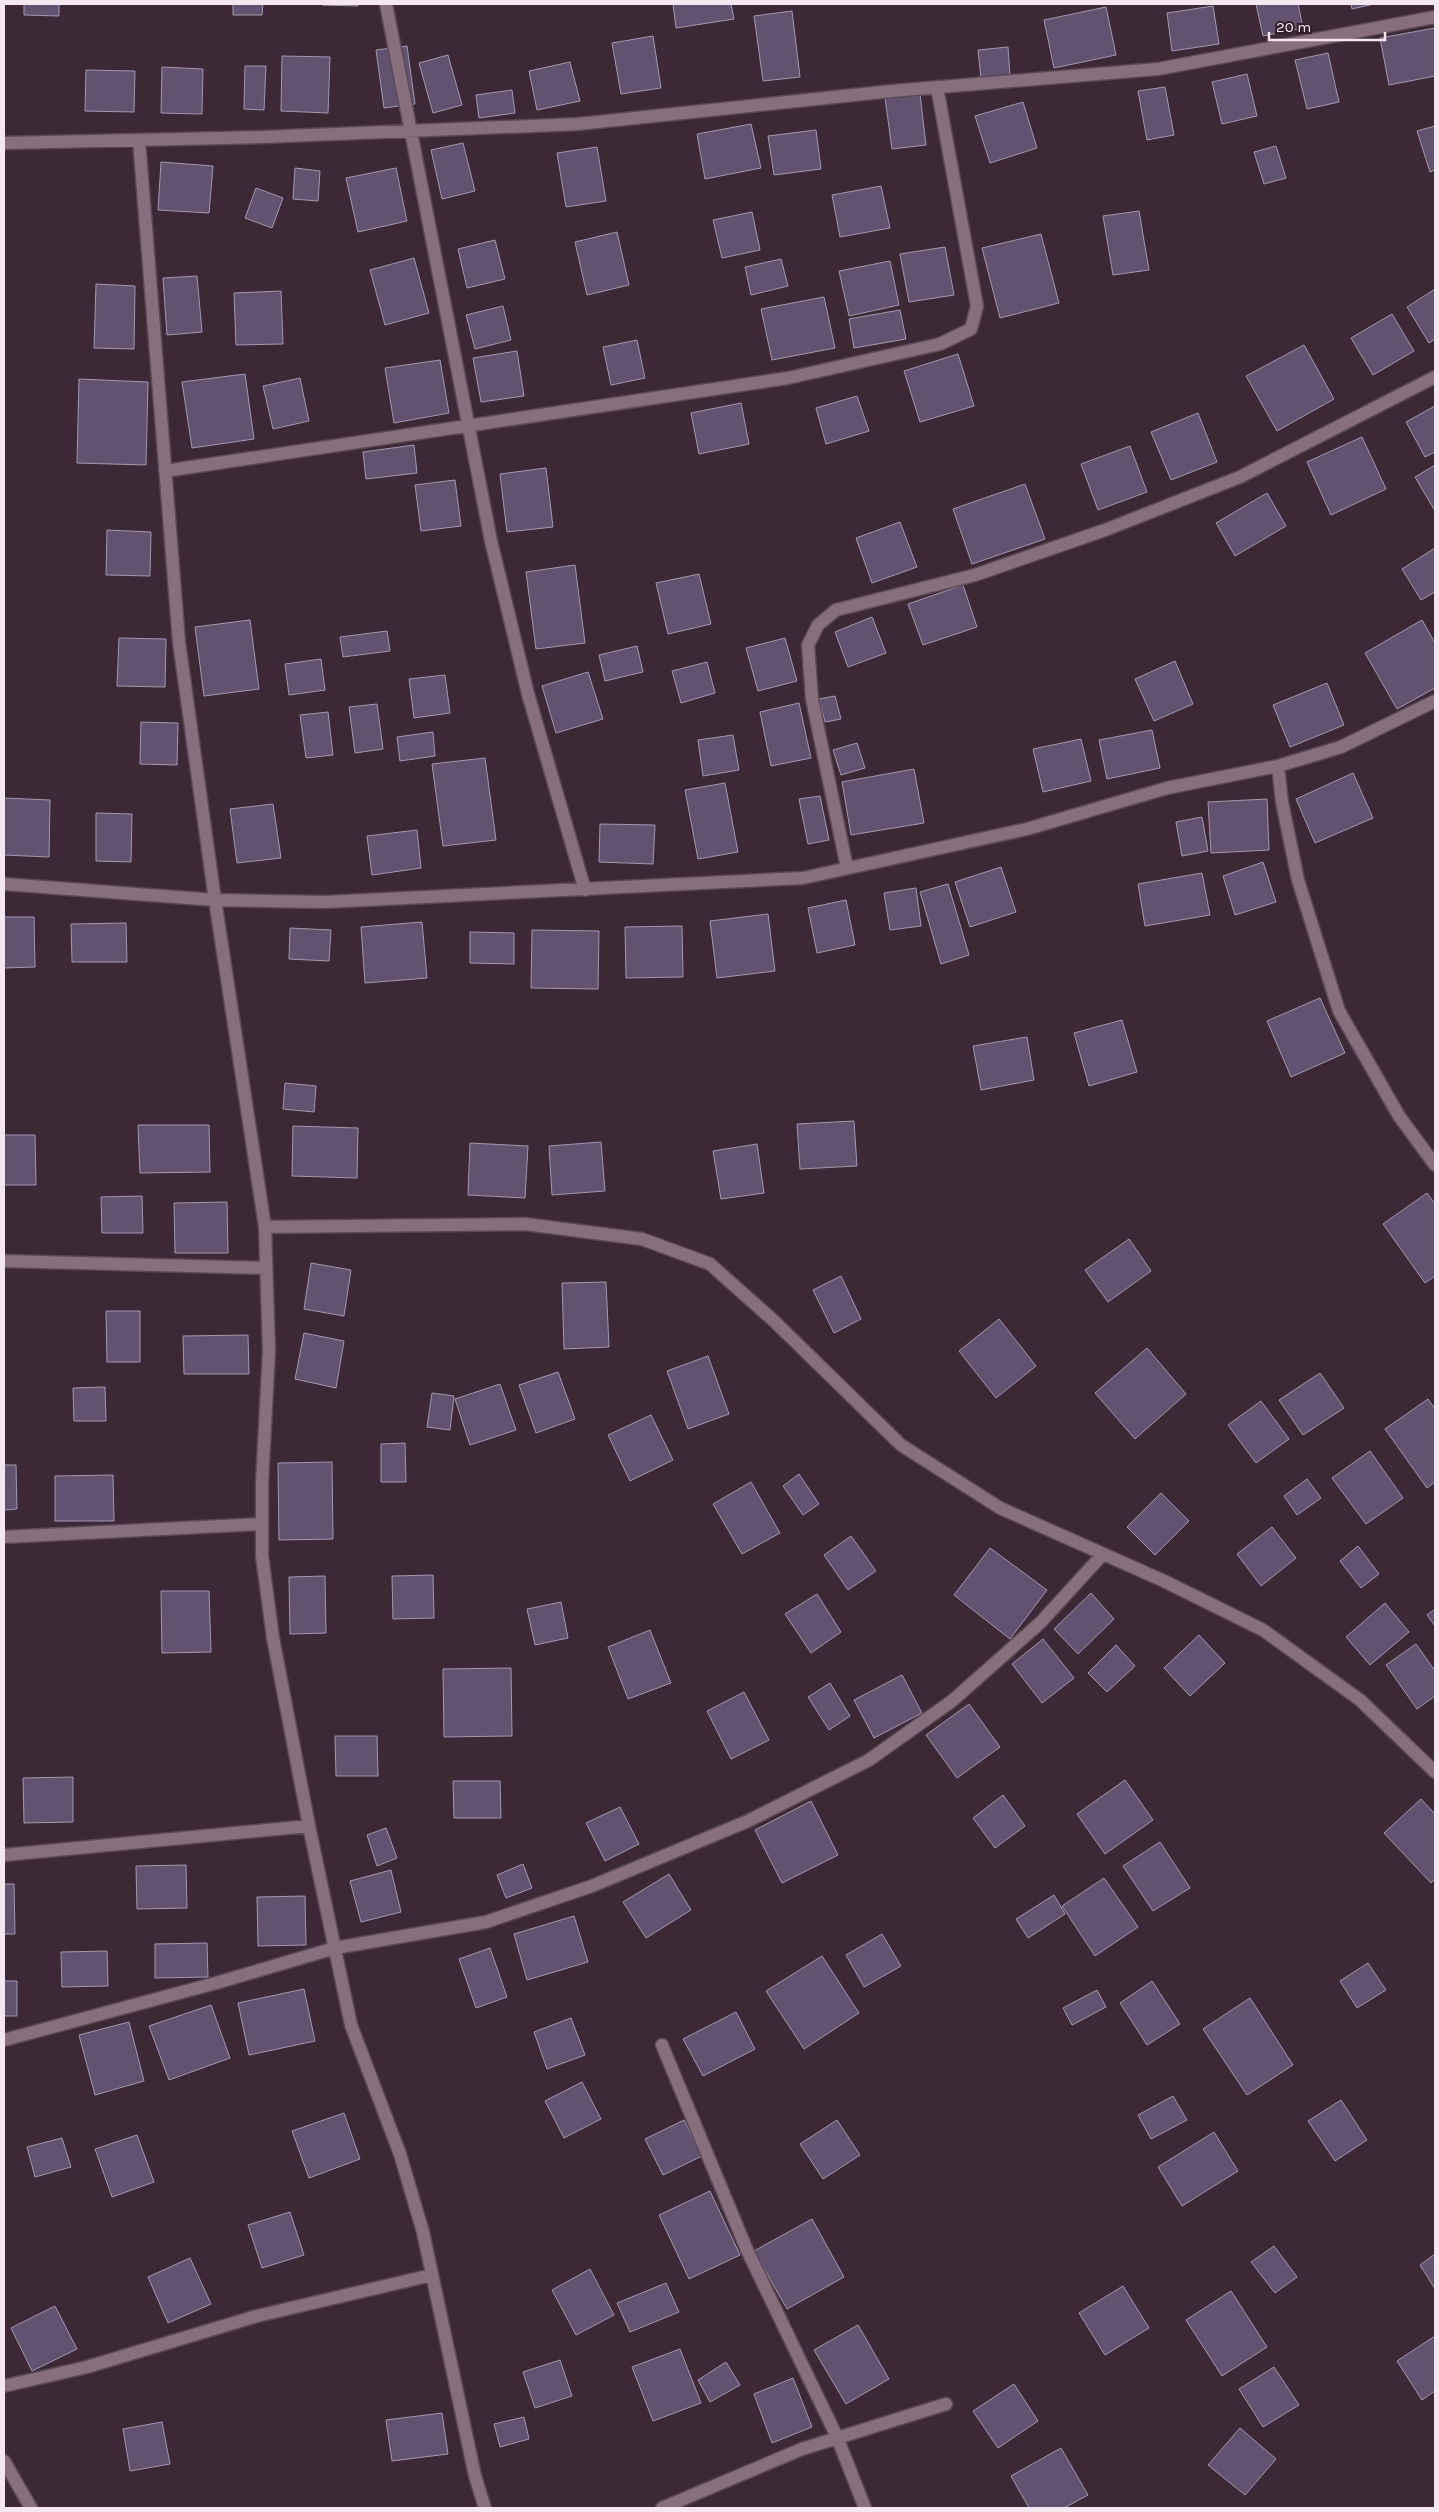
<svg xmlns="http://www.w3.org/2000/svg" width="1439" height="2512" font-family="Karla,sans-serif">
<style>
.building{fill:#62526f;stroke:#a498af}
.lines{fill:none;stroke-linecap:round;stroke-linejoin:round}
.minor-casing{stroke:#5a4954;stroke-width:15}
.minor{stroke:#876f7d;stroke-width:12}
</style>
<rect width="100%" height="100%" fill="#3d2935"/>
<!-- building -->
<path class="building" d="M 24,4 L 59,4 L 59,16 L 24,15 Z
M 233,4 L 263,4 L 262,15 L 233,15 Z
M 322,4 L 358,4 L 358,6 L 322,5 Z
M 673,4 L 731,4 L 734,19 L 676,28 Z
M 1256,4 L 1298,4 L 1303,28 L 1263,36 Z
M 1351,4 L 1374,4 L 1352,9 Z
M 1213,6 L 1219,44 L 1172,51 L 1167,13 Z
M 1106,7 L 1116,55 L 1054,68 L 1044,20 Z
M 792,11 L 800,77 L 763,81 L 754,16 Z
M 1435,28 L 1435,76 L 1389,85 L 1380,38 Z
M 653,36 L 661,88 L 621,94 L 612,43 Z
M 407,46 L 415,104 L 384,108 L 376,50 Z
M 1008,47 L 1010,76 L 981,79 L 978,50 Z
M 1328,53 L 1339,102 L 1307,109 L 1295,60 Z
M 448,55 L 462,105 L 433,113 L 419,63 Z
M 282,56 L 330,57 L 328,113 L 281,111 Z
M 570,62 L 580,101 L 537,110 L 529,71 Z
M 245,66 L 266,66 L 264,110 L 244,109 Z
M 162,67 L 203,69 L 202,114 L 161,113 Z
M 86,70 L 135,71 L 134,112 L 85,111 Z
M 1247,74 L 1257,116 L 1222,124 L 1212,82 Z
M 1165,87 L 1174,135 L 1147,140 L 1138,91 Z
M 512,90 L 515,113 L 479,118 L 476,95 Z
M 920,94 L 926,145 L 892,149 L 885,98 Z
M 1023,102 L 1037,148 L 990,163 L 975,116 Z
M 751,124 L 761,168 L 705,179 L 697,134 Z
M 1435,126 L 1435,170 L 1430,172 L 1417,131 Z
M 816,130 L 821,169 L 774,175 L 768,136 Z
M 463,143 L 475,191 L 442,199 L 431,150 Z
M 1276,146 L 1286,178 L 1264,184 L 1254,152 Z
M 597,147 L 606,201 L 566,207 L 557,153 Z
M 161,162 L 213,166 L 209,213 L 158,210 Z
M 295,168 L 320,171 L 318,201 L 293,199 Z
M 396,168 L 407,221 L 358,232 L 346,178 Z
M 881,186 L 890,228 L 840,237 L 832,195 Z
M 256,188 L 283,198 L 272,228 L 245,218 Z
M 1139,211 L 1149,270 L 1113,275 L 1103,216 Z
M 752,212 L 760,250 L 722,258 L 713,220 Z
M 617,232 L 629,285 L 587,295 L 575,242 Z
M 1041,234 L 1059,303 L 1000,318 L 982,248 Z
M 495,240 L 505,279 L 467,288 L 458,249 Z
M 945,247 L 954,295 L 909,302 L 900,254 Z
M 414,258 L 429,313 L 385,325 L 370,270 Z
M 781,259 L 788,286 L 751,295 L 745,267 Z
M 890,261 L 899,305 L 849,316 L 839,271 Z
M 197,276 L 202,332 L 167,335 L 163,278 Z
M 96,284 L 135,286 L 134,349 L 94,348 Z
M 1435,289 L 1435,339 L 1429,343 L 1407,307 Z
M 281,291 L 283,344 L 236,345 L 234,293 Z
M 824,297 L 835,348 L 772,360 L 761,309 Z
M 503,306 L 511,340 L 475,349 L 466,315 Z
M 900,310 L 906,339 L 854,348 L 849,319 Z
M 1392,314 L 1414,351 L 1373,375 L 1351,338 Z
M 637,340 L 645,378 L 611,385 L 603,347 Z
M 1304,345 L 1334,399 L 1277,431 L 1246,376 Z
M 517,351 L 524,396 L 481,402 L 473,358 Z
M 958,354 L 974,406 L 920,422 L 904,371 Z
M 440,360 L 449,413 L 394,423 L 385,368 Z
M 245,374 L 254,439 L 192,448 L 182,382 Z
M 300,378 L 309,421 L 273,429 L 263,386 Z
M 79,379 L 148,382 L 146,465 L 77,463 Z
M 857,396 L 869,431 L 826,444 L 816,408 Z
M 741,403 L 749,444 L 699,454 L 691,413 Z
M 1435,406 L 1435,452 L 1425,457 L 1406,422 Z
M 1198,413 L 1217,462 L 1171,480 L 1151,432 Z
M 1362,437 L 1386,489 L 1331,515 L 1307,462 Z
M 414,445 L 417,473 L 366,479 L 363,452 Z
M 1130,446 L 1147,492 L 1098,510 L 1081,464 Z
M 1435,465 L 1435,511 L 1415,477 Z
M 546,468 L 553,527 L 507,532 L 500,474 Z
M 455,480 L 461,526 L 421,531 L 415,485 Z
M 1025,484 L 1045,539 L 972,564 L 953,509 Z
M 1267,493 L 1286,526 L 1235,556 L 1216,523 Z
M 900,522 L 917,567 L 872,583 L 856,538 Z
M 107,530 L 151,532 L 150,576 L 106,575 Z
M 1435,548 L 1435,592 L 1421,600 L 1402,569 Z
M 575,565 L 585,643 L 536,649 L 526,572 Z
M 699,574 L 711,624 L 668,634 L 656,583 Z
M 963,585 L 977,627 L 923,645 L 908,604 Z
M 872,617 L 886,653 L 848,667 L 835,632 Z
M 250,620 L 259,689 L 204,696 L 195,627 Z
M 1422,620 L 1435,643 L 1435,688 L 1397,709 L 1365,653 Z
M 387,631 L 390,651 L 343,657 L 340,637 Z
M 119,638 L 166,639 L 165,687 L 117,686 Z
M 785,638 L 797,681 L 758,691 L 746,648 Z
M 637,646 L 643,672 L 605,681 L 599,655 Z
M 321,659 L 325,690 L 289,695 L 285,664 Z
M 1175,661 L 1193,704 L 1154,721 L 1135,679 Z
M 707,662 L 715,693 L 681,703 L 672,671 Z
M 588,672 L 603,719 L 556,733 L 542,686 Z
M 445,675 L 450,713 L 414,718 L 409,679 Z
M 1327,683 L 1344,725 L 1290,747 L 1273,705 Z
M 835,696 L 841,719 L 825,722 L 819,699 Z
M 799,703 L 811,758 L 771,766 L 760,712 Z
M 377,704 L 383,749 L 355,753 L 349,707 Z
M 328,712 L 333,755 L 306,758 L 300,715 Z
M 141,722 L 178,723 L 177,765 L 140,764 Z
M 1152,730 L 1160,768 L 1107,779 L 1099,740 Z
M 433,732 L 435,756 L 400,761 L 397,737 Z
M 733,735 L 739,770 L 703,776 L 698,740 Z
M 1081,739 L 1091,781 L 1043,792 L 1033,749 Z
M 857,743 L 865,768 L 841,775 L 833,750 Z
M 485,758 L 496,840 L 443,846 L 432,764 Z
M 914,769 L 924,823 L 851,835 L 842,782 Z
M 1353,773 L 1373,818 L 1315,843 L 1296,799 Z
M 725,783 L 738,852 L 698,859 L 685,790 Z
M 820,796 L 829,840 L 808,844 L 799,799 Z
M 4,798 L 50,800 L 49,857 L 4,855 Z
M 1267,799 L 1269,850 L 1211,853 L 1208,802 Z
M 273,804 L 281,858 L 237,863 L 230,809 Z
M 96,813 L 132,814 L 131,862 L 96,861 Z
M 1202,817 L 1208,851 L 1182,856 L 1176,822 Z
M 600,824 L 655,825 L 653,864 L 599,862 Z
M 417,830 L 421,868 L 372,875 L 367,836 Z
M 1263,862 L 1276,902 L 1235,915 L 1223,876 Z
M 1001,867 L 1016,912 L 970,927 L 955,882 Z
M 1202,873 L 1210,915 L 1145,926 L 1138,884 Z
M 948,884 L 969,955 L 941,964 L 920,892 Z
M 916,888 L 921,926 L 890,930 L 884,893 Z
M 846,900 L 855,945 L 817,953 L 808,908 Z
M 768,914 L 775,971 L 717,978 L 710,921 Z
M 4,917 L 34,917 L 35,967 L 4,968 Z
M 422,922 L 427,978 L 365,983 L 361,927 Z
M 126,923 L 127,962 L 72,962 L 71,924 Z
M 682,926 L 683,977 L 626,978 L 625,927 Z
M 290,928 L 331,930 L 329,961 L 289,959 Z
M 532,930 L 599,931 L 598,989 L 531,988 Z
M 470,932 L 514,933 L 514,964 L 470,963 Z
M 1320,998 L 1345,1053 L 1291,1077 L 1267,1021 Z
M 1122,1020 L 1137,1072 L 1089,1086 L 1074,1033 Z
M 1027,1037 L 1034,1080 L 981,1090 L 973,1046 Z
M 285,1083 L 316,1086 L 314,1112 L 283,1109 Z
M 854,1121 L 857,1166 L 800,1169 L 797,1124 Z
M 138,1125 L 209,1125 L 210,1172 L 140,1173 Z
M 293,1126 L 358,1128 L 357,1178 L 292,1176 Z
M 4,1135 L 35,1135 L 36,1185 L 4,1185 Z
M 601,1142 L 605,1191 L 552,1195 L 549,1146 Z
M 470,1143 L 528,1146 L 525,1198 L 468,1195 Z
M 757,1144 L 764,1193 L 721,1199 L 713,1151 Z
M 1427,1193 L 1435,1204 L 1435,1276 L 1425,1283 L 1383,1224 Z
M 142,1196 L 143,1233 L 102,1233 L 101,1197 Z
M 227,1202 L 228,1253 L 175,1253 L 174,1203 Z
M 1129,1239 L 1151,1271 L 1108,1302 L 1085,1270 Z
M 311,1263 L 351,1270 L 344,1316 L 304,1309 Z
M 841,1276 L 861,1319 L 834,1333 L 813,1290 Z
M 606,1282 L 609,1347 L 564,1349 L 562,1283 Z
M 106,1311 L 140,1311 L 140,1362 L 107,1362 Z
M 999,1319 L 1036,1366 L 996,1398 L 959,1351 Z
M 304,1333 L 344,1341 L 336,1388 L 295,1379 Z
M 248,1335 L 249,1374 L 184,1374 L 183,1336 Z
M 1147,1348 L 1186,1394 L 1135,1439 L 1095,1393 Z
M 708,1356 L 729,1414 L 688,1429 L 667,1371 Z
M 558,1372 L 575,1419 L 536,1433 L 519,1385 Z
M 1320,1373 L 1344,1408 L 1303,1435 L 1279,1400 Z
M 500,1384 L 516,1430 L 470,1445 L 455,1399 Z
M 105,1387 L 106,1421 L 74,1421 L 73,1388 Z
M 432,1393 L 454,1396 L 450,1430 L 427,1427 Z
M 1428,1399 L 1435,1409 L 1435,1482 L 1427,1488 L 1385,1429 Z
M 1261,1401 L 1289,1439 L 1256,1463 L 1228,1425 Z
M 651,1415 L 673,1460 L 630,1481 L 608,1435 Z
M 405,1443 L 406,1482 L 381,1482 L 381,1444 Z
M 1370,1451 L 1403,1498 L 1366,1524 L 1332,1478 Z
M 332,1462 L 333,1539 L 279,1540 L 278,1463 Z
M 4,1465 L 16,1465 L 17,1509 L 4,1510 Z
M 799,1474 L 819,1504 L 803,1515 L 783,1486 Z
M 113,1475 L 114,1521 L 55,1521 L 55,1476 Z
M 1307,1479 L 1321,1498 L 1297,1515 L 1284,1496 Z
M 751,1482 L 780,1533 L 742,1554 L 713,1504 Z
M 1161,1493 L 1189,1521 L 1155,1555 L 1127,1527 Z
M 1272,1527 L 1296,1558 L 1261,1586 L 1237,1554 Z
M 851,1536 L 876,1571 L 848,1590 L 824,1555 Z
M 1358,1546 L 1379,1574 L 1361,1588 L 1340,1561 Z
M 990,1548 L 1047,1590 L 1010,1639 L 954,1595 Z
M 433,1575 L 434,1618 L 393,1619 L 392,1576 Z
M 325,1576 L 326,1633 L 290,1634 L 289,1577 Z
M 161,1591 L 209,1591 L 211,1652 L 162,1653 Z
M 1091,1593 L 1114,1619 L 1078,1654 L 1054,1629 Z
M 817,1594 L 841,1632 L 811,1653 L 785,1614 Z
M 561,1602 L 568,1638 L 535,1645 L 527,1609 Z
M 1385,1603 L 1409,1632 L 1370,1665 L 1346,1637 Z
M 1435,1609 L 1435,1626 L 1427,1615 Z
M 650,1630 L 671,1683 L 628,1699 L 608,1647 Z
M 1199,1635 L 1225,1663 L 1190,1696 L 1164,1668 Z
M 1043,1639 L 1074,1678 L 1042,1703 L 1012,1664 Z
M 1416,1644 L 1435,1671 L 1435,1696 L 1417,1709 L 1386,1665 Z
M 1116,1645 L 1135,1666 L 1107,1692 L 1088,1673 Z
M 511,1668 L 512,1736 L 444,1737 L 443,1669 Z
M 902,1675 L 922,1713 L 874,1738 L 854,1700 Z
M 830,1683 L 850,1716 L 829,1730 L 808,1697 Z
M 744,1692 L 769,1740 L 731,1759 L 707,1711 Z
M 969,1704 L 1000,1747 L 957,1778 L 926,1735 Z
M 335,1736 L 377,1736 L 378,1776 L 336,1776 Z
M 73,1777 L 73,1822 L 24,1823 L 23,1778 Z
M 1125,1780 L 1153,1820 L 1105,1854 L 1077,1814 Z
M 453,1781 L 500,1781 L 501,1818 L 454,1818 Z
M 1003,1795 L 1025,1826 L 995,1848 L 973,1818 Z
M 1421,1799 L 1435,1814 L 1435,1879 L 1431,1883 L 1384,1833 Z
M 811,1801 L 838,1855 L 782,1883 L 755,1830 Z
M 620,1807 L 639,1844 L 605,1861 L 586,1823 Z
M 386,1828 L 397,1858 L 377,1866 L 367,1835 Z
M 1160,1842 L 1190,1888 L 1153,1911 L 1123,1866 Z
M 523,1864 L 532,1888 L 506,1898 L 497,1875 Z
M 186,1865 L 187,1908 L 137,1909 L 136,1866 Z
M 391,1870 L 401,1912 L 361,1922 L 350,1881 Z
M 669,1874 L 691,1910 L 646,1938 L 623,1902 Z
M 1104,1878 L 1138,1927 L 1095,1956 L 1062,1906 Z
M 4,1884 L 14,1884 L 15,1934 L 4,1934 Z
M 1054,1895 L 1065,1914 L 1028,1938 L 1016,1919 Z
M 305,1896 L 306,1945 L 258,1946 L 257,1897 Z
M 574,1916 L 588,1962 L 527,1980 L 514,1934 Z
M 882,1934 L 901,1966 L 864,1987 L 846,1955 Z
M 207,1943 L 208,1977 L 155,1978 L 155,1944 Z
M 490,1948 L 507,1997 L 476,2008 L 459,1959 Z
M 107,1951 L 108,1986 L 62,1987 L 61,1952 Z
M 822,1956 L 859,2013 L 804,2049 L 766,1991 Z
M 1368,1963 L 1386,1990 L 1357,2008 L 1340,1981 Z
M 4,1981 L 17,1981 L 17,2016 L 4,2016 Z
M 1152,1981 L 1180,2024 L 1147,2045 L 1120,2003 Z
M 304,1989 L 315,2041 L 249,2055 L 238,2003 Z
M 1097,1990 L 1106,2007 L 1072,2025 L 1063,2008 Z
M 1250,1998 L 1293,2065 L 1247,2095 L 1203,2029 Z
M 211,2005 L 230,2058 L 169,2080 L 149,2026 Z
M 736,2012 L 755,2049 L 703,2076 L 683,2039 Z
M 571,2018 L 585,2055 L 547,2069 L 534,2032 Z
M 129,2022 L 144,2081 L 95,2095 L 79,2035 Z
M 582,2082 L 601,2119 L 564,2138 L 545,2101 Z
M 1173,2096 L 1187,2120 L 1151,2139 L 1138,2115 Z
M 1341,2100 L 1367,2140 L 1335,2161 L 1308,2121 Z
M 344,2113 L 360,2159 L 309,2178 L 292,2131 Z
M 684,2120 L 702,2156 L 663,2175 L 645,2139 Z
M 837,2120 L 860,2155 L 823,2179 L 800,2144 Z
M 1214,2132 L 1238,2171 L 1182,2206 L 1158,2167 Z
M 137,2135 L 154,2182 L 112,2197 L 95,2149 Z
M 62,2138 L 71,2167 L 35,2177 L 27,2147 Z
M 710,2191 L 740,2255 L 689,2279 L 659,2215 Z
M 290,2212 L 304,2255 L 262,2268 L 248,2225 Z
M 812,2219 L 844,2277 L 787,2309 L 754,2251 Z
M 1274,2246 L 1297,2277 L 1275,2293 L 1251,2262 Z
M 1435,2254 L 1435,2289 L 1420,2265 Z
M 190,2258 L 211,2304 L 168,2323 L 148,2277 Z
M 590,2269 L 614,2315 L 576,2335 L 552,2290 Z
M 666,2283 L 679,2312 L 630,2332 L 617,2303 Z
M 1123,2286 L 1149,2328 L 1105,2355 L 1079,2313 Z
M 1231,2291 L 1267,2347 L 1222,2376 L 1186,2320 Z
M 55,2306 L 77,2349 L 32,2371 L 11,2328 Z
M 858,2325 L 889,2379 L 846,2404 L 814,2350 Z
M 1435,2336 L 1435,2391 L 1422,2400 L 1397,2361 Z
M 680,2349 L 701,2403 L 653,2421 L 632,2367 Z
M 560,2360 L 572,2396 L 535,2408 L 523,2372 Z
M 726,2362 L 740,2385 L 710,2402 L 698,2380 Z
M 1274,2367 L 1299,2405 L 1263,2427 L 1239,2389 Z
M 793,2378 L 812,2427 L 772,2443 L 754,2394 Z
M 1014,2384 L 1038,2421 L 998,2448 L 973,2411 Z
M 442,2413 L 448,2454 L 392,2461 L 386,2420 Z
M 524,2417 L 529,2439 L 500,2447 L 494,2424 Z
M 162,2422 L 170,2464 L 130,2471 L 123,2429 Z
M 1240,2428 L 1276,2459 L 1245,2495 L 1208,2465 Z
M 1061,2448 L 1088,2495 L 1064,2508 L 1029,2508 L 1011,2476 Z"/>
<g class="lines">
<!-- minor casing -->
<g class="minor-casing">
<path id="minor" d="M 386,4 L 491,541 L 528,694 L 585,890
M 139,140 L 179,642 L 215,900 L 325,902 L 803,878 L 1027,829 L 1167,788 L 1278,766 L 1341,747 L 1435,701
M 4,143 L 263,137 L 578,124 L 892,91 L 1158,69 L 1435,17
M 165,471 L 788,378 L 940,344 L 971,329 L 977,306 L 937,87
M 1278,766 L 1282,802 L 1298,880 L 1339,1011 L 1399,1116 L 1435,1165
M 847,868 L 812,699 L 808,645 L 818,625 L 836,610 L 975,575 L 1105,530 L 1240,477 L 1435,377
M 4,884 L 215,900 L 265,1227 L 525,1224 L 642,1239 L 710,1264 L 774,1321 L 901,1445 L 1000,1508 L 1164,1581 L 1263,1630 L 1360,1700 L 1435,1772
M 265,1227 L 269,1351 L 262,1482 L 262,1556 L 273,1638 L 309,1826 L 351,2025 L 400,2154 L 423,2232 L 475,2476 L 485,2508
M 4,1261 L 266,1268
M 4,1537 L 262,1524
M 4,1855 L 309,1826
M 4,2040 L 216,1983 L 335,1948 L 486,1922 L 592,1886 L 748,1821 L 869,1760 L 952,1701 L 1041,1622 L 1103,1554
M 662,2045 L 747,2250 L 837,2437 L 865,2508
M 4,2386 L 87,2367 L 257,2316 L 432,2275
M 4,2461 L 31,2508
M 662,2508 L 802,2449 L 946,2404"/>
</g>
<!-- minor -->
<use href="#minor" class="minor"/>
</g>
<!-- border -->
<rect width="1439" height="2512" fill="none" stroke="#f5e7ef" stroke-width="10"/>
<!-- scale -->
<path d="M1269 32v8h116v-8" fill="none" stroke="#f5e7ef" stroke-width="2.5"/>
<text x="1276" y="32" font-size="15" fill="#f5e7ef" stroke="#331f2b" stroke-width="4" paint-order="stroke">20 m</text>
</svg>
